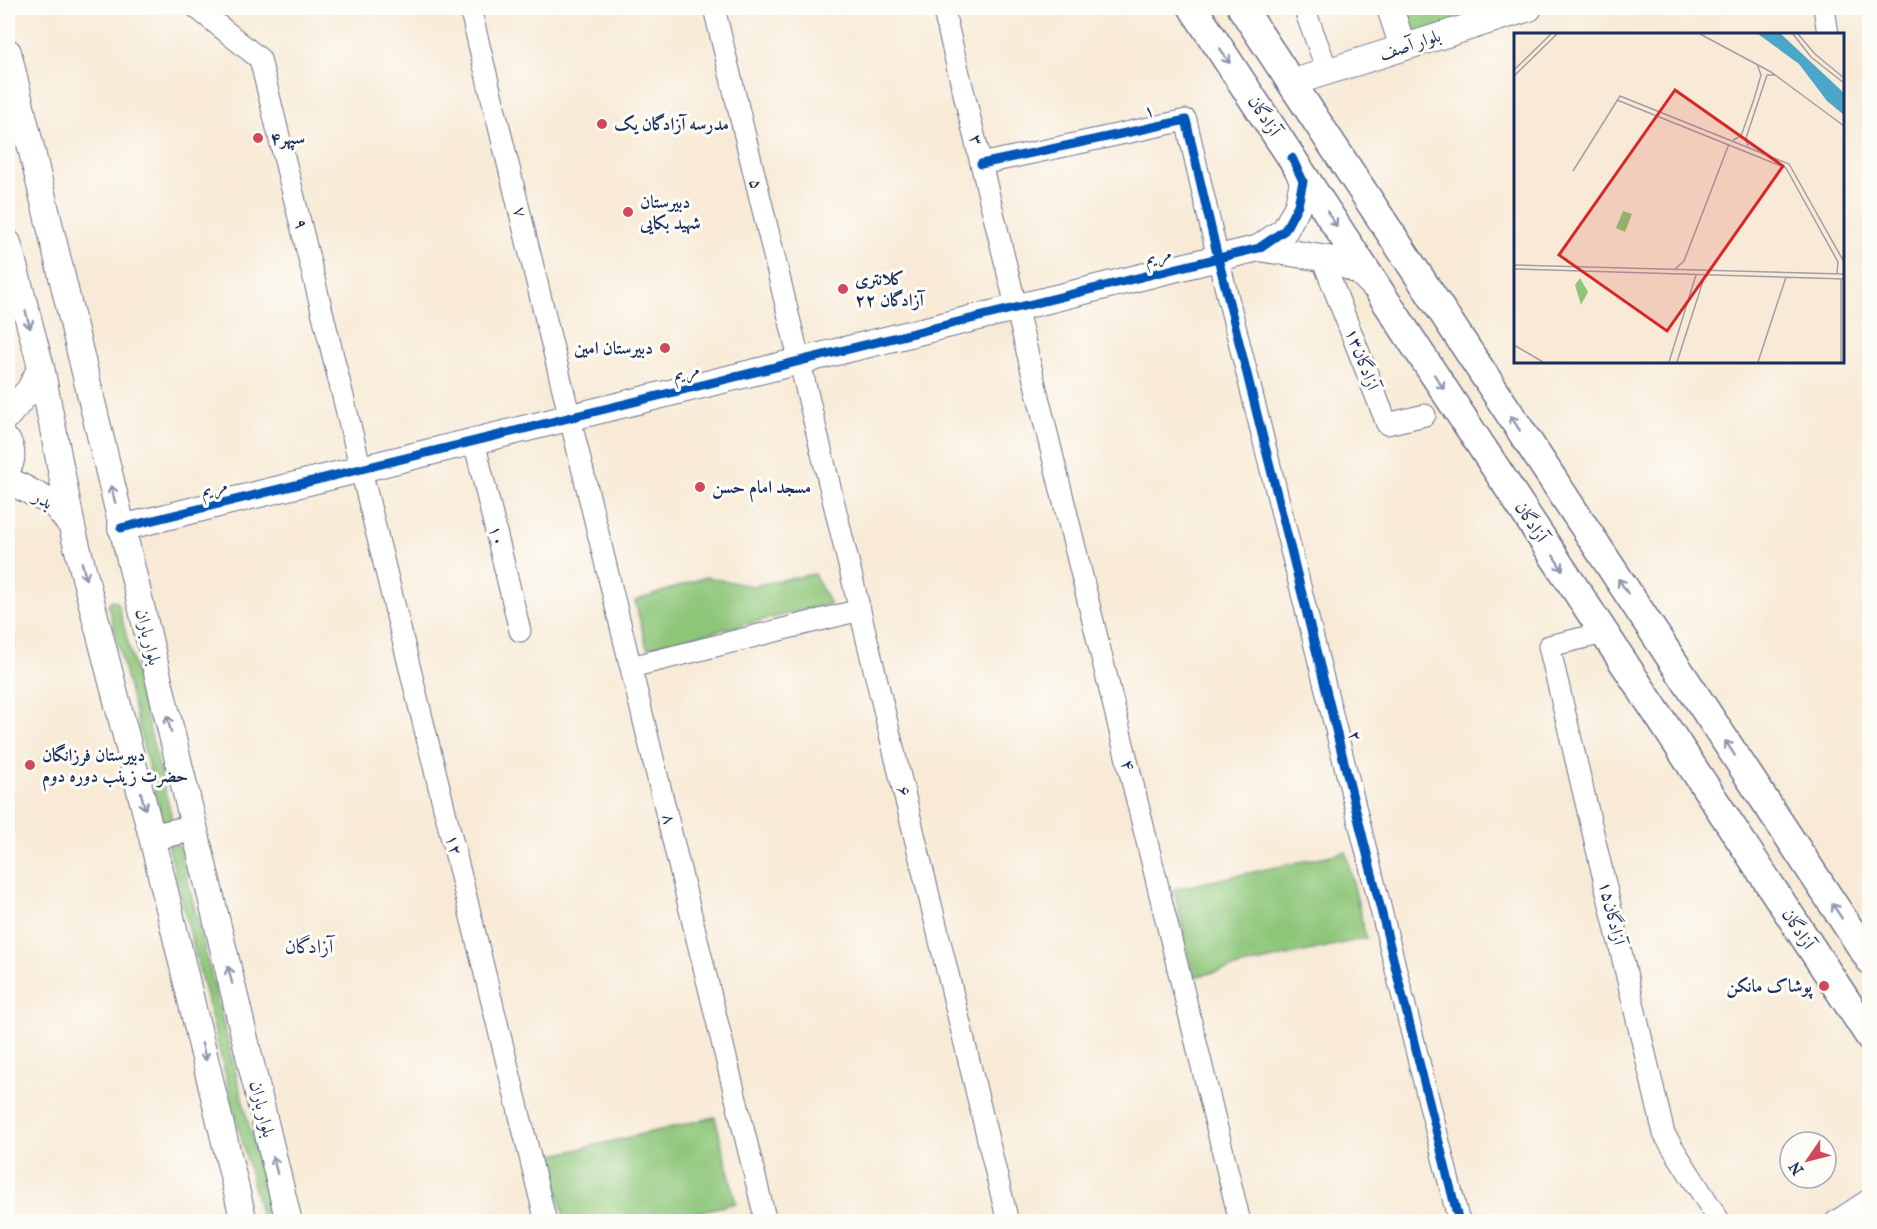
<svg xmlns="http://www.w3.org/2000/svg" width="1877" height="1229" font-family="'IM FELL French Canon',Amiri,serif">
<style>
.green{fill:#8ec679;stroke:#547a6c;stroke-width:1.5}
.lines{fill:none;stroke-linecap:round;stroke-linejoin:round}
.minor-casing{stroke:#687088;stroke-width:23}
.tertiary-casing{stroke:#687088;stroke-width:28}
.secondary-casing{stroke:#687088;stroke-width:31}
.minor{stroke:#fff;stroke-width:21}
.tertiary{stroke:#fff;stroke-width:26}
.secondary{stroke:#fff;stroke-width:28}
.cycleway-casing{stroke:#fdfcf7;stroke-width:13}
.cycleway{stroke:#0057b8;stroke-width:9}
.oneway{stroke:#8d97ae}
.poi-dot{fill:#d1495b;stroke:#fdfcf7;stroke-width:2}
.labels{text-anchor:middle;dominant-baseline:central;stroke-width:6;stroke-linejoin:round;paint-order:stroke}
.street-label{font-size:18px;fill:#1b2f5e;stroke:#fdfcf7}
.poi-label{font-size:18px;font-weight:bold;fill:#1b2f5e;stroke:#fdfcf7;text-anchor:start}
.neighbourhood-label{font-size:20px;fill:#1b2f5e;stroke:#fdfcf7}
.inset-road{fill:none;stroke:#a09fa6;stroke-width:1.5}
.view{fill:#d62828;fill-opacity:0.15;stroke:#d62828;stroke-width:3}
.inset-edge{fill:none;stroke:#1b2f5e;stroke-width:3}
</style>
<rect width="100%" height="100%" fill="#fdfcf7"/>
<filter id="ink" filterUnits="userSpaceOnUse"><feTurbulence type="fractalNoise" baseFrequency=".0167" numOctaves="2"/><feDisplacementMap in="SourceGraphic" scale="12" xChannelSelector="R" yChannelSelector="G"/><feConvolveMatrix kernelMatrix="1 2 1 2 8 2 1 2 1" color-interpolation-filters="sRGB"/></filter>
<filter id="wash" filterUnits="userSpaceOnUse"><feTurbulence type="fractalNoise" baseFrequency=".008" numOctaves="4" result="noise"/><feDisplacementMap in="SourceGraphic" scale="24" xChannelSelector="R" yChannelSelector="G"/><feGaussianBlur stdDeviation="1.35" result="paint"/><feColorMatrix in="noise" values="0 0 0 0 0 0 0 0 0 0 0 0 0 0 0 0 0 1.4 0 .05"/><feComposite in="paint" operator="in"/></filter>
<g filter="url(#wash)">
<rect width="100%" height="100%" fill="#f8ead6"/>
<!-- green -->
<path class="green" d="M 1396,8 L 1512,8 L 1434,32 L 1405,29 Z
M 814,574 L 830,604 L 647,648 L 635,601 L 706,577 L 751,586 Z
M 112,600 L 118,603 L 273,1221 L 262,1221 L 108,604 Z
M 1346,852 L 1366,938 L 1193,977 L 1174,889 Z
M 715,1117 L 736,1203 L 661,1221 L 565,1221 L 550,1156 Z"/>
</g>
<g filter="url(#ink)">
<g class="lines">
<!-- minor casing -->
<g class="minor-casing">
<path id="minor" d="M 197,8 L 260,59 L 546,1222
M 470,8 L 766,1222
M 714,8 L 1008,1222
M 943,8 L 1240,1222
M 1304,8 L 1328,72
M 1824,8 L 1828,34
M 981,164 L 1186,120 L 1218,258 L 1458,1218 L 1461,1222
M 1322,258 L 1387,424 L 1425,415
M 474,441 L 520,631
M 1604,633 L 1549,646 L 1664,1134 L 1720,1222
M 631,667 L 860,610
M 1835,1222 L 1870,1199"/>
</g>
<!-- tertiary casing -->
<g class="tertiary-casing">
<path id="tertiary" d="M 1390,8 L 1403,48
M 8,52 L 289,1222
M 1291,83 L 1529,8
M 8,243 L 41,367 L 72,527 L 152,837 L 244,1222
M 1259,248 L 1334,260 L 1360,272 L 1373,285
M 8,415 L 30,389 L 41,367
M 8,442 C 12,449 13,461 8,467
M 8,480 L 54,504 L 72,526
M 121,528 L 1259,248 L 1285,230 L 1298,205 L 1303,181 L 1295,164
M 152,837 L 194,828"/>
</g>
<!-- secondary casing -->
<g class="secondary-casing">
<path id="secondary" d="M 1193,8 L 1870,1037
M 1242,8 L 1870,960"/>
</g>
<!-- minor -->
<use href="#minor" class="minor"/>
<!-- tertiary -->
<use href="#tertiary" class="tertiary"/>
<!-- secondary -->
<use href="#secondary" class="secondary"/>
<!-- cycleway casing -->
<g class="cycleway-casing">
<path id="cycleway" d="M 981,164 L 1186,120 L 1218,258 L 1458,1218 L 1461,1222
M 121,528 L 1259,248 L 1285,230 L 1298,205 L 1303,181 L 1292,158"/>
</g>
<!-- cycleway -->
<use href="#cycleway" class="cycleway"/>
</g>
<!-- one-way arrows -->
<defs><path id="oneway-shaft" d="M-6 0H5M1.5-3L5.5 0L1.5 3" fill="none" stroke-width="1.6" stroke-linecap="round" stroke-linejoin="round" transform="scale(1.5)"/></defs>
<g class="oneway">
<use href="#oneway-shaft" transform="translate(1225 56) rotate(57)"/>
<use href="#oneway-shaft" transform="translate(1332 219) rotate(57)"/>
<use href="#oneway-shaft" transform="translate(28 320) rotate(75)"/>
<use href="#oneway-shaft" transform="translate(1439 382) rotate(57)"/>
<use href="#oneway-shaft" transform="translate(1515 423) rotate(-123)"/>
<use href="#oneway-shaft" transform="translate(113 494) rotate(-104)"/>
<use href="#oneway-shaft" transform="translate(1558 563) rotate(57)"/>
<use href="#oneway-shaft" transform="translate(84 571) rotate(76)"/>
<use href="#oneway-shaft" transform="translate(1623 586) rotate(-123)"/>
<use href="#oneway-shaft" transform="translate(169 724) rotate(-104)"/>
<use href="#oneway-shaft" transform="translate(1730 748) rotate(-123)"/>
<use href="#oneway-shaft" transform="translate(143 801) rotate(76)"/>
<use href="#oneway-shaft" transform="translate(1837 911) rotate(-123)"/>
<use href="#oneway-shaft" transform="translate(230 975) rotate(-104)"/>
<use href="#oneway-shaft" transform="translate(204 1052) rotate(76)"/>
<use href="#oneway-shaft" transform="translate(275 1165) rotate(-104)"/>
</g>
</g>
<!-- markers -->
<g class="poi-dot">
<circle cx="602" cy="124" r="6"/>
<circle cx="258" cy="138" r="6"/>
<circle cx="628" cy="212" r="6"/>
<circle cx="843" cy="289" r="6"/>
<circle cx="665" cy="348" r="6"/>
<circle cx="700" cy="487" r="6"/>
<circle cx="30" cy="765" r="6"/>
<circle cx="1824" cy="986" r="6"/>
</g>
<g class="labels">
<!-- street labels -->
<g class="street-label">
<text transform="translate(1410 45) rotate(-18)">بلوار آصف</text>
<text transform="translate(1149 111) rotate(-12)">۱</text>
<text transform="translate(1264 116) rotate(57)">آزادگان</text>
<text transform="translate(976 140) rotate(76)">۳</text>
<text transform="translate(756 184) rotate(76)">۵</text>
<text transform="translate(520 212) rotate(76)">۷</text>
<text transform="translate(301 224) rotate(76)">۹</text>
<text transform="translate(1158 256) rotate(-14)">مریم</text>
<text transform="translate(1362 359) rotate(69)">آزادگان۱۳</text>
<text transform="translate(686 372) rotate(-14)">مریم</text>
<text transform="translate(214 488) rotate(-14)">مریم</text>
<text transform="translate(43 500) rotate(31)">بدر</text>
<text transform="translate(1531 522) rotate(57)">آزادگان</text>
<text transform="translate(497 536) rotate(76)">۱۰</text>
<text transform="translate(148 637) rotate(76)">بلوار باران</text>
<text transform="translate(1355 736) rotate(76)">۲</text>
<text transform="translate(1128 765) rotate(76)">۴</text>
<text transform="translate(904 791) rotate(76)">۶</text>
<text transform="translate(669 819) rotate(76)">۸</text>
<text transform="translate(454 845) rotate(76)">۱۲</text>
<text transform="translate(1612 913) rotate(77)">آزادگان۱۵</text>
<text transform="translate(1798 929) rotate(57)">آزادگان</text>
<text transform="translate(262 1109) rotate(76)">بلوار باران</text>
</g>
<!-- poi labels -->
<g class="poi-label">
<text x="614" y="124">مدرسه آزادگان یک</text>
<text x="270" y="138">سپهر۴</text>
<text x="640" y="202">دبیرستان<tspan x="640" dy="21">شهید بکایی</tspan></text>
<text x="855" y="279">کلانتری<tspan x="855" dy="21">۲۲ آزادگان</tspan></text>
<text x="653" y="348" text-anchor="end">دبیرستان امین</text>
<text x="712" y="487">مسجد امام حسن</text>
<text x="42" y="755">دبیرستان فرزانگان<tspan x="42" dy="21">حضرت زینب دوره دوم</tspan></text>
<text x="1812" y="986" text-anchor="end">پوشاک مانکن</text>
</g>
<!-- neighbourhood labels -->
<g class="neighbourhood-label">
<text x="309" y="946">آزادگان</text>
</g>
</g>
<!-- overview -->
<g transform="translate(1514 33)">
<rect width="330" height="330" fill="#f8ead6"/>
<path d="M 109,178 L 118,181 L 111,199 L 102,195 ZM 66,245 L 74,259 L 67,272 L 61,252 Z" fill="#8ec679"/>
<path d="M 244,1 L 267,1 L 330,60 L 330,82 L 313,68 L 285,31 Z" fill="#4ca6c9"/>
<path class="inset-road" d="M 186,1 L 257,39 L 330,93M 279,1 L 297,24 L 330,50M 284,1 L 301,21 L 330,45M 0,37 L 37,1M 0,43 L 43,1M 103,67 L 272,135 L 324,229 L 323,240M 219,107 L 227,103 L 240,66 L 247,42 L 243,31M 234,113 L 232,105 L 253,42 L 261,42M 59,138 L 106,63 L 275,131 L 330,229M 0,232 L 330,241M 0,236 L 330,246M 161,236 L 170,228 L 215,111M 327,246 L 327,329M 0,312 L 29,329M 155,329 L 182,242M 163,329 L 191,242M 244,329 L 272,244"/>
<path class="view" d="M 161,57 L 269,133 L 153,298 L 45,222 Z"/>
<rect width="330" height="330" class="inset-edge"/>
</g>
<!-- margin -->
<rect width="1877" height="1229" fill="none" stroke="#fdfcf7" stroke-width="30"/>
<!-- north arrow -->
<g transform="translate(1808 1160) rotate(235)"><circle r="28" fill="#fdfcf7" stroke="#a3aaba" stroke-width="1.5"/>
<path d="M0-4.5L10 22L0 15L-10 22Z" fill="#d1495b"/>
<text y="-9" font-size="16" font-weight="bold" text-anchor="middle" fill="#1b2f5e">N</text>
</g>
</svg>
